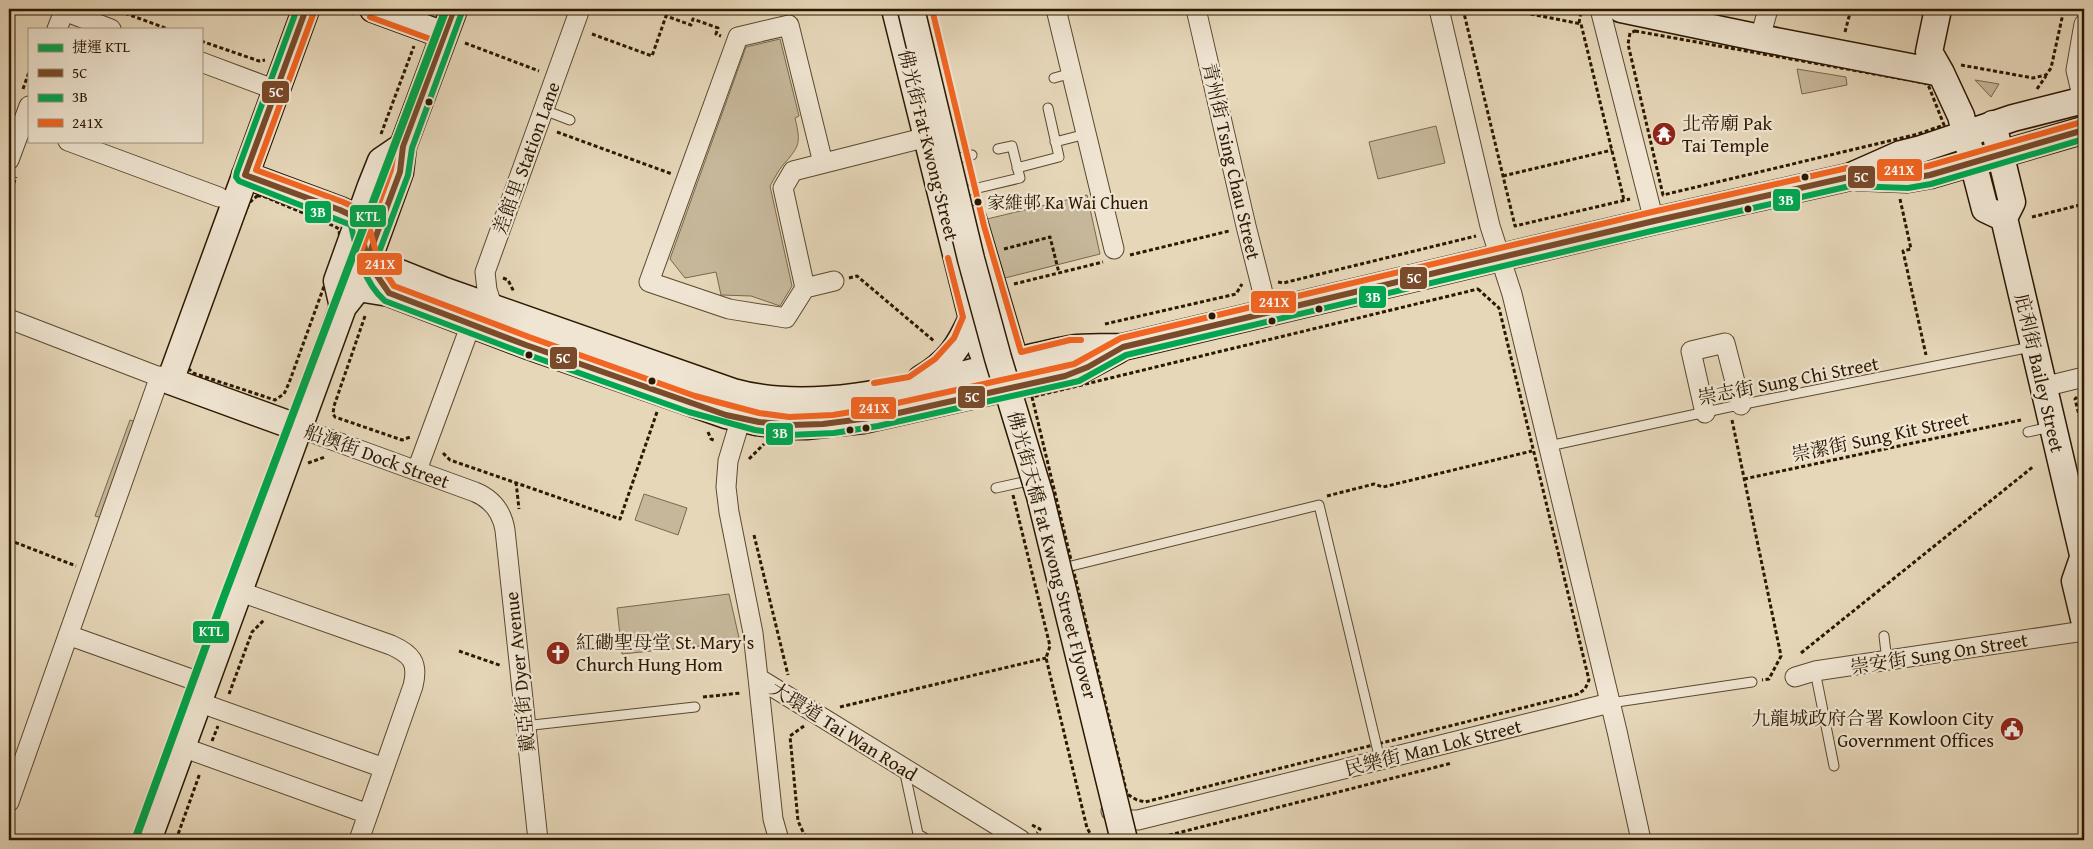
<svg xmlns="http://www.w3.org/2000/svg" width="2093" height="849" font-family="'Gentium Book Plus','Noto Serif TC',serif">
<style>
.green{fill:#c6b79a;stroke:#79684d}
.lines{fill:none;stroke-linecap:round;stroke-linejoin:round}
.lane-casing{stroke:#5a482e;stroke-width:11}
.street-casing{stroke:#5a482e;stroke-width:21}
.secondary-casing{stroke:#2c1800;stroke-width:29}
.path{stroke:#2c1800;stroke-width:3;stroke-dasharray:4 2.5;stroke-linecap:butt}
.lane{stroke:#efe5d2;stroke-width:9}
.street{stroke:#efe5d2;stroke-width:19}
.secondary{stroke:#efe5d2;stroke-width:26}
.secondary-bridge-casing{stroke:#2c1800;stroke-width:29;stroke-linecap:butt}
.secondary-bridge{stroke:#efe5d2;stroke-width:26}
.bus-1-casing{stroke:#efe5d2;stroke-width:10}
.bus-2-casing{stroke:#efe5d2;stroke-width:10}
.bus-3-casing{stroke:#efe5d2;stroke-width:10}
.bus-1{stroke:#7a4b2a;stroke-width:6}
.bus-2{stroke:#00a651;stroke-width:6}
.bus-3{stroke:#f26522;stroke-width:6}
.metro-1-casing{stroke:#efe5d2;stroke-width:11}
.metro-1{stroke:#02a44a;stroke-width:8}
.bus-dot{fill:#2c1800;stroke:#efe5d2;stroke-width:2}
.labels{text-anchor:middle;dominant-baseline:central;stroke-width:4.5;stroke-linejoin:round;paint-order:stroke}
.bus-label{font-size:18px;fill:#2c1800;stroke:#efe5d2;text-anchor:start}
.poi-label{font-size:19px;fill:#2c1800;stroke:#efe5d2;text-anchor:start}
.street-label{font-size:19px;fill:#2c1800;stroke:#efe5d2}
.line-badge{stroke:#efe5d2;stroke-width:2}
.badge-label{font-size:14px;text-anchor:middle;font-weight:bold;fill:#fff}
</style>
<rect width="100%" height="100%" fill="#e6d7b9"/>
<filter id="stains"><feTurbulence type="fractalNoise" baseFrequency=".004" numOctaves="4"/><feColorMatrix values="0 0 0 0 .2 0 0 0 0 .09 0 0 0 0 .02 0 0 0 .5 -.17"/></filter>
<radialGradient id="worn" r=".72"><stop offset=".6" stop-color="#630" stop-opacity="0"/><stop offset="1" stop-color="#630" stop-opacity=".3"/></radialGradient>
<!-- green -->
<path class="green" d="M 780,39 L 799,116 L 795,118 C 801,143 800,146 783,165 C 778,171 774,179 770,186 L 792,286 L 780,306 L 751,296 L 721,295 L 716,272 L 685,278 L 670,259 L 746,47 Z
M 1797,69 L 1846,77 L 1847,85 L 1802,94 Z
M 1975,80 L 1999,84 L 1991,97 Z
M 1436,126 L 1445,163 L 1378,179 L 1369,142 Z
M 1087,195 L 1100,254 L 1005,278 L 987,219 Z
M 130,420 L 137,422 L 102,518 L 95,516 Z
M 644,494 L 687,508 L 678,535 L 635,520 Z
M 729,594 L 740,642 L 622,654 L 617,608 Z"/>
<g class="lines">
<!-- lane casing -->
<g class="lane-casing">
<path id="lane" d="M 1054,78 L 1072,73
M 544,110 L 570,120
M 1055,142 L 1086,134
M 950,160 L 972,155
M 1017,168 L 1059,157 L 1048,108
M 957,193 L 1020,178 L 1012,146 L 998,149
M 2028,432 L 2050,427
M 1549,446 L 1729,407 L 2031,347
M 996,488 L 1028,481
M 1059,569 L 1319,505 L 1380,760
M 1884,636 L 1887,661
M 1815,671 L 1834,766
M 1610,703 L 1752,682
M 524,726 L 695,707
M 904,769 L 918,834 L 915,840
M 918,834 L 928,840"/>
</g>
<!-- street casing -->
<g class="street-casing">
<path id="street" d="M 1056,9 L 1114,249
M 1196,9 L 1246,226 L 1268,313
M 1439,9 L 1490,226 L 1512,294 L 1617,731 L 1641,840
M 1600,9 L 1654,221
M 64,11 L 111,29
M 57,29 L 65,9
M 1760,38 L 1768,9
M 201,62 L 276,90
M 2083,100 L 2076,70 L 2084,24
M 68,141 L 219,197
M 9,160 L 29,106
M 823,163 L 789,25 L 738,37 L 649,282 L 729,309 L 786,318 L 805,288 L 783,188 L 793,171 L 935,135
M 805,288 L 834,281
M 493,308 L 487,290 L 485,272 L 580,9
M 9,319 L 170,381
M 2043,387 L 2084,377
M 744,408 L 728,461 L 726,487 L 729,512 L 753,633 L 758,678 L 1021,840
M 1705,413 L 1691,351 L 1725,343 L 1741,405
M 299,428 L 475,492 C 492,499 502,512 505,530 L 538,840
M 417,470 L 471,324
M 238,591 L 391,645 C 411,654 419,662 413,686 L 359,840
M 68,635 L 205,684
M 1795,677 L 1815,671 L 2084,631
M 758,678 L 773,819 L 779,840
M 198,702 L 384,768
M 182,747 L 368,814
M 9,802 L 160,376
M 1111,811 L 1124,820 L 1138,820 L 1610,703"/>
</g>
<!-- secondary casing -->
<g class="secondary-casing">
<path id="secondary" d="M 373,9 L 444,35
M 895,9 L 972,318 L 982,351 L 996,384
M 1621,9 L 1760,38 L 1941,73
M 1938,9 L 1929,52 L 1941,73 L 1961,116 L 1985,209 L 2004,218
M 1993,124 L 2012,202 L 2004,218 L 2084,559
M 245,175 L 340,210 L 359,219
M 1857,177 L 1907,179 L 1930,175 L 2084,130
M 973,219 L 1020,378
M 367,260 L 445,291 L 733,392 C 837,421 965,369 1070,349 C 1087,346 1106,348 1123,347 L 1654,221 L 1849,177 L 1901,154 L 1921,149 L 2013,118 L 2084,100
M 358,288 L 389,293 L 526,345 L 726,415 L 757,422 L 789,426 L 806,426 L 863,420 L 1077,372 L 1118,350
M 343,307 L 337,281 L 371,186 L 381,161 L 403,146
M 921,379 C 949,362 959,347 972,318
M 299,428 L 170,381 L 306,9
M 2083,558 L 2075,581 L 2084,619
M 148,840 L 343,307 L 358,288 L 400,172 L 403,146 L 454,9"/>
</g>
<!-- path -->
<path class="path" d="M 339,9 L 353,14
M 1463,9 L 1515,226 L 1630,199
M 1505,9 L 1581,24 L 1624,200
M 119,11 L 168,29
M 1579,23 L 1581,12
M 1635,31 L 1925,83 L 1929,87 L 1944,125 L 1918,134 L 1663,195 L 1628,44 L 1630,33 Z
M 1845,32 L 1851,9
M 592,34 L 652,56 L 666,16 L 691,25 L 693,19 L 718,28 L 716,34 L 721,36
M 201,41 L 259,61 L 265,60
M 465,43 L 539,71
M 1961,65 L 2033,78 L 2046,75 L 2051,68 L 2064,9
M 23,89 L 29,72
M 2037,89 L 2046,76
M 557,132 L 672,174
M 381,134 L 414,46
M 1503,176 L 1612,150
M 9,196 L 16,177
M 257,196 L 263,196 L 334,226 L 339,229 L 340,244 L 335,256 L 289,383 L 284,394 L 275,400 L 193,373 L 188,368 L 187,363 L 249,203 Z
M 1900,199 L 1911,249 L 1903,251 L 1926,355
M 2032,217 L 2084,204
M 1004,249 L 1050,237 L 1059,273
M 1130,255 L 1229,231
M 503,278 L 508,280 L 514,292
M 849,278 L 857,276 L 934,341
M 1278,282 L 1283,283 L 1476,236
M 1014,284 L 1103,262
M 1478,289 L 1499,308 L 1589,680 L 1585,689 L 1578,694 L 1145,802 L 1137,800 L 1127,794 L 1032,397 Z
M 365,316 L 334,406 L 333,414 L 335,417 L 402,440 L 410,437
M 1105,324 L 1236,294 L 1242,284
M 2077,397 L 2075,399 L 2084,435
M 1732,420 L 1781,656 L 1769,679 L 1762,680
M 708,432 L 711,439 L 716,441
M 443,453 L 450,460 L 620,519 L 657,412
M 749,459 L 764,444
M 308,463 L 325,457
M 1744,479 L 2021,420
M 516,482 L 519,509
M 1013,495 L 1050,646 L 1046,658 L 1087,828 L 1094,840
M 1327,496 L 1374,484 L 1383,487 L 1532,451
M 754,535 L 788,675
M 9,540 L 76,566
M 459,651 L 502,666
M 1801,653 L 2034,466
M 229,694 L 252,632 L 264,620
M 703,697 L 741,693
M 840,707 L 1046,658
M 804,726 L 790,736 L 798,821 L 804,834 L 811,840
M 212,741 L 218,726
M 1032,825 L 1040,829 L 1037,833
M 9,833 L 28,840
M 176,840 L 200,773
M 1150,840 L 1452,763"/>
<!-- lane -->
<use href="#lane" class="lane"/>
<!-- street -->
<use href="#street" class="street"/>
<!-- secondary -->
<use href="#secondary" class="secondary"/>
<!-- secondary-bridge casing -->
<g class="secondary-bridge-casing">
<path id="secondary-bridge" d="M 911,9 L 971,259 L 998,358 L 1040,496 L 1124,840"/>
</g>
<!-- secondary-bridge -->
<use href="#secondary-bridge" class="secondary-bridge"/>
<!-- bus-1 casing -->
<g class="bus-1-casing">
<path id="bus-1" d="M 245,175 L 306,9
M 245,175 L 340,210 L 359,219
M 359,219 L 365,249 L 371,267 L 389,293 L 526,345 L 726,415 L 759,422 L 791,425 L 823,424 L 885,416 L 1065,376 L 1088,367 L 1123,347 L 1654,221 L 1849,177 L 1907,179 L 1930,175 L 2084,130
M 367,260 L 400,172 L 403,146 L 454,9"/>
</g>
<!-- bus-2 casing -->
<g class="bus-2-casing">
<path id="bus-2" d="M 297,9 L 237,172 L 236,177 L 239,181 L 351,225 C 357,252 363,282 385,301 L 523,353 L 689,412 L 755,430 L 789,435 L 834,433 L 878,426 L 1079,381 L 1126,355 L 1656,230 L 1850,186 L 1908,188 L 1931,184 L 2084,139
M 375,263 L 408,175 L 412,148 L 462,12"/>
</g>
<!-- bus-3 casing -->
<g class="bus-3-casing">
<path id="bus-3" d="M 932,9 L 984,226 L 1021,352 L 1070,340 L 1081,340
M 314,12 L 256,170 L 343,202 L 365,212 L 379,263 L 394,286 L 529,337 L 695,396 L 759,413 L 789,417 L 833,415 L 875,408 L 1074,364 L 1121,338 L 1652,212 L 1847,168 L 1906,170 L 1928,166 L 2082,122
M 359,257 L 391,170 L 395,143 L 433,40 L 370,17
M 874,383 L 909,377 L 935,359 L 954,338 L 963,317 L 948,258"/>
</g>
<!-- bus-1 -->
<use href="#bus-1" class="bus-1"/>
<!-- bus-2 -->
<use href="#bus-2" class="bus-2"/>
<!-- bus-3 -->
<use href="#bus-3" class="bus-3"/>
<!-- metro-1 casing -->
<g class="metro-1-casing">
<path id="metro-1" d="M 135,840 L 223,599 L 446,9"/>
</g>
<!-- metro-1 -->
<use href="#metro-1" class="metro-1"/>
</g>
<!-- icons -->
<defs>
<g id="temple-disc" transform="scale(1.25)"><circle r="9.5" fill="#8f2418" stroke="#efe5d2"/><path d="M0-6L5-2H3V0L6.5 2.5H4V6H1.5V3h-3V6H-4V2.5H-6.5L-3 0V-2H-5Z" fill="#fff"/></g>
<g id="church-disc" transform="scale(1.25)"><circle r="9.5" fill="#8f2418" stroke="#efe5d2"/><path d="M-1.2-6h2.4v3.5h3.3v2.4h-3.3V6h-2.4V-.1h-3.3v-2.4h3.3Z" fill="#fff"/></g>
<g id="civic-disc" transform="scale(1.25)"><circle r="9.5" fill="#8f2418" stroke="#efe5d2"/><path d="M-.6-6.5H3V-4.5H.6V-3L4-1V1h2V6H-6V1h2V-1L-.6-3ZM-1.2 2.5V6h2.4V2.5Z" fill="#fff"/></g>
</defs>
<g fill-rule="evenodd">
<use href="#temple-disc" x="1664" y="134"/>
<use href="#church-disc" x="558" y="653"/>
<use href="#civic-disc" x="2012" y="729"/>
</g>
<!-- markers -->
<g class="bus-dot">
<circle cx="429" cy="102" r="4.5"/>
<circle cx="1805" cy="177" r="4.5"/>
<circle cx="978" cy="202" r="4.5"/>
<circle cx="1748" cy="209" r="4.5"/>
<circle cx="1319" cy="309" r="4.5"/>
<circle cx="1212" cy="316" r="4.5"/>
<circle cx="1272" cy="321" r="4.5"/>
<circle cx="529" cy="355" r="4.5"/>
<circle cx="652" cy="381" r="4.5"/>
<circle cx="866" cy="428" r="4.5"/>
<circle cx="850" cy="430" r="4.5"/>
</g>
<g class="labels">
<!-- bus labels -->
<g class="bus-label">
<text x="987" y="202">家維邨 Ka Wai Chuen</text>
</g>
<!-- poi labels -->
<g class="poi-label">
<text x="1682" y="123">北帝廟 Pak<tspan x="1682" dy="22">Tai Temple</tspan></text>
<text x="576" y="642">紅磡聖母堂 St. Mary's<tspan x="576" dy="22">Church Hung Hom</tspan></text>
<text x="1994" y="718" text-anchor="end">九龍城政府合署 Kowloon City<tspan x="1994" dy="22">Government Offices</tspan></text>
</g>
<!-- street labels -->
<g class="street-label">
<text transform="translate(929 145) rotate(76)">佛光街 Fat Kwong Street</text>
<text transform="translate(526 158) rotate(-70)">差館里 Station Lane</text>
<text transform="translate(1232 161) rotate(77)">青州街 Tsing Chau Street</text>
<text transform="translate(2040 373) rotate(77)">庇利街 Bailey Street</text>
<text transform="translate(1788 380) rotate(-11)">崇志街 Sung Chi Street</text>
<text transform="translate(1880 436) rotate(-12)">崇潔街 Sung Kit Street</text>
<text transform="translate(377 456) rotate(20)">船澳街 Dock Street</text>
<text transform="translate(1053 555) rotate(75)">佛光街天橋 Fat Kwong Street Flyover</text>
<text transform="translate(1939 653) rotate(-9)">崇安街 Sung On Street</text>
<text transform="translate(519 672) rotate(-96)">戴亞街 Dyer Avenue</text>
<text transform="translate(844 731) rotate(32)">大環道 Tai Wan Road</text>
<text transform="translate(1433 747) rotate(-14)">民樂街 Man Lok Street</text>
</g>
</g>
<g class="line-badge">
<rect x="261" y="80" width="29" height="24" rx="5" fill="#7a4b2a"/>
<rect x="1876" y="158" width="47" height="24" rx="5" fill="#f26522"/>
<rect x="1847" y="165" width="29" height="24" rx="5" fill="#7a4b2a"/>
<rect x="1772" y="188" width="29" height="24" rx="5" fill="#00a651"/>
<rect x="304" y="200" width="28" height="24" rx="5" fill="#00a651"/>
<rect x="349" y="204" width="38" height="24" rx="5" fill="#02a44a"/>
<rect x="356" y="252" width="47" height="24" rx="5" fill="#f26522"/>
<rect x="1399" y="266" width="29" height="24" rx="5" fill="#7a4b2a"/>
<rect x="1358" y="285" width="29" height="24" rx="5" fill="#00a651"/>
<rect x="1250" y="290" width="47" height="24" rx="5" fill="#f26522"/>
<rect x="549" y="346" width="29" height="24" rx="5" fill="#7a4b2a"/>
<rect x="957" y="385" width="29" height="24" rx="5" fill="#7a4b2a"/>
<rect x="850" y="396" width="47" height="24" rx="5" fill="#f26522"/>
<rect x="765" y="422" width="29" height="24" rx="5" fill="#00a651"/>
<rect x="192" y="620" width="38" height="24" rx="5" fill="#02a44a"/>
</g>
<g class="badge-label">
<text x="276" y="97">5C</text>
<text x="1899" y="175">241X</text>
<text x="1861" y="182">5C</text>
<text x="1786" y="205">3B</text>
<text x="318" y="217">3B</text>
<text x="368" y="221">KTL</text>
<text x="380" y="269">241X</text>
<text x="1414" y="283">5C</text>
<text x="1373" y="302">3B</text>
<text x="1274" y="307">241X</text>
<text x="563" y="363">5C</text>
<text x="972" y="402">5C</text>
<text x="874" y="413">241X</text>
<text x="780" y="438">3B</text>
<text x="211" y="636">KTL</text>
</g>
<!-- margin -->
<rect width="2093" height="849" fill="none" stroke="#e6d7b9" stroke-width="30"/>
<rect x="10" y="10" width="2073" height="829" fill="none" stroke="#2c1800" stroke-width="2.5"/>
<rect x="15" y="15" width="2063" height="819" fill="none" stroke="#2c1800"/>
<!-- legend -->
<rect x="28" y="28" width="175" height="115" fill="#efe5d2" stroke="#a1937e"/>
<rect x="38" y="44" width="25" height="8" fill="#02a44a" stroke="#a1937e"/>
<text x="72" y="52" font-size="15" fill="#2c1800">捷運 KTL</text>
<rect x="38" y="69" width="25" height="8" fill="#7a4b2a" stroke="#a1937e"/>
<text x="72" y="78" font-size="15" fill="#2c1800">5C</text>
<rect x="38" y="94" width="25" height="8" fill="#00a651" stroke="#a1937e"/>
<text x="72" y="102" font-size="15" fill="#2c1800">3B</text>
<rect x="38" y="119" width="25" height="8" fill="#f26522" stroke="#a1937e"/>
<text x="72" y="128" font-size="15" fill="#2c1800">241X</text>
<rect width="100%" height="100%" filter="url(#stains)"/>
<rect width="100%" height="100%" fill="url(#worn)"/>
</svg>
